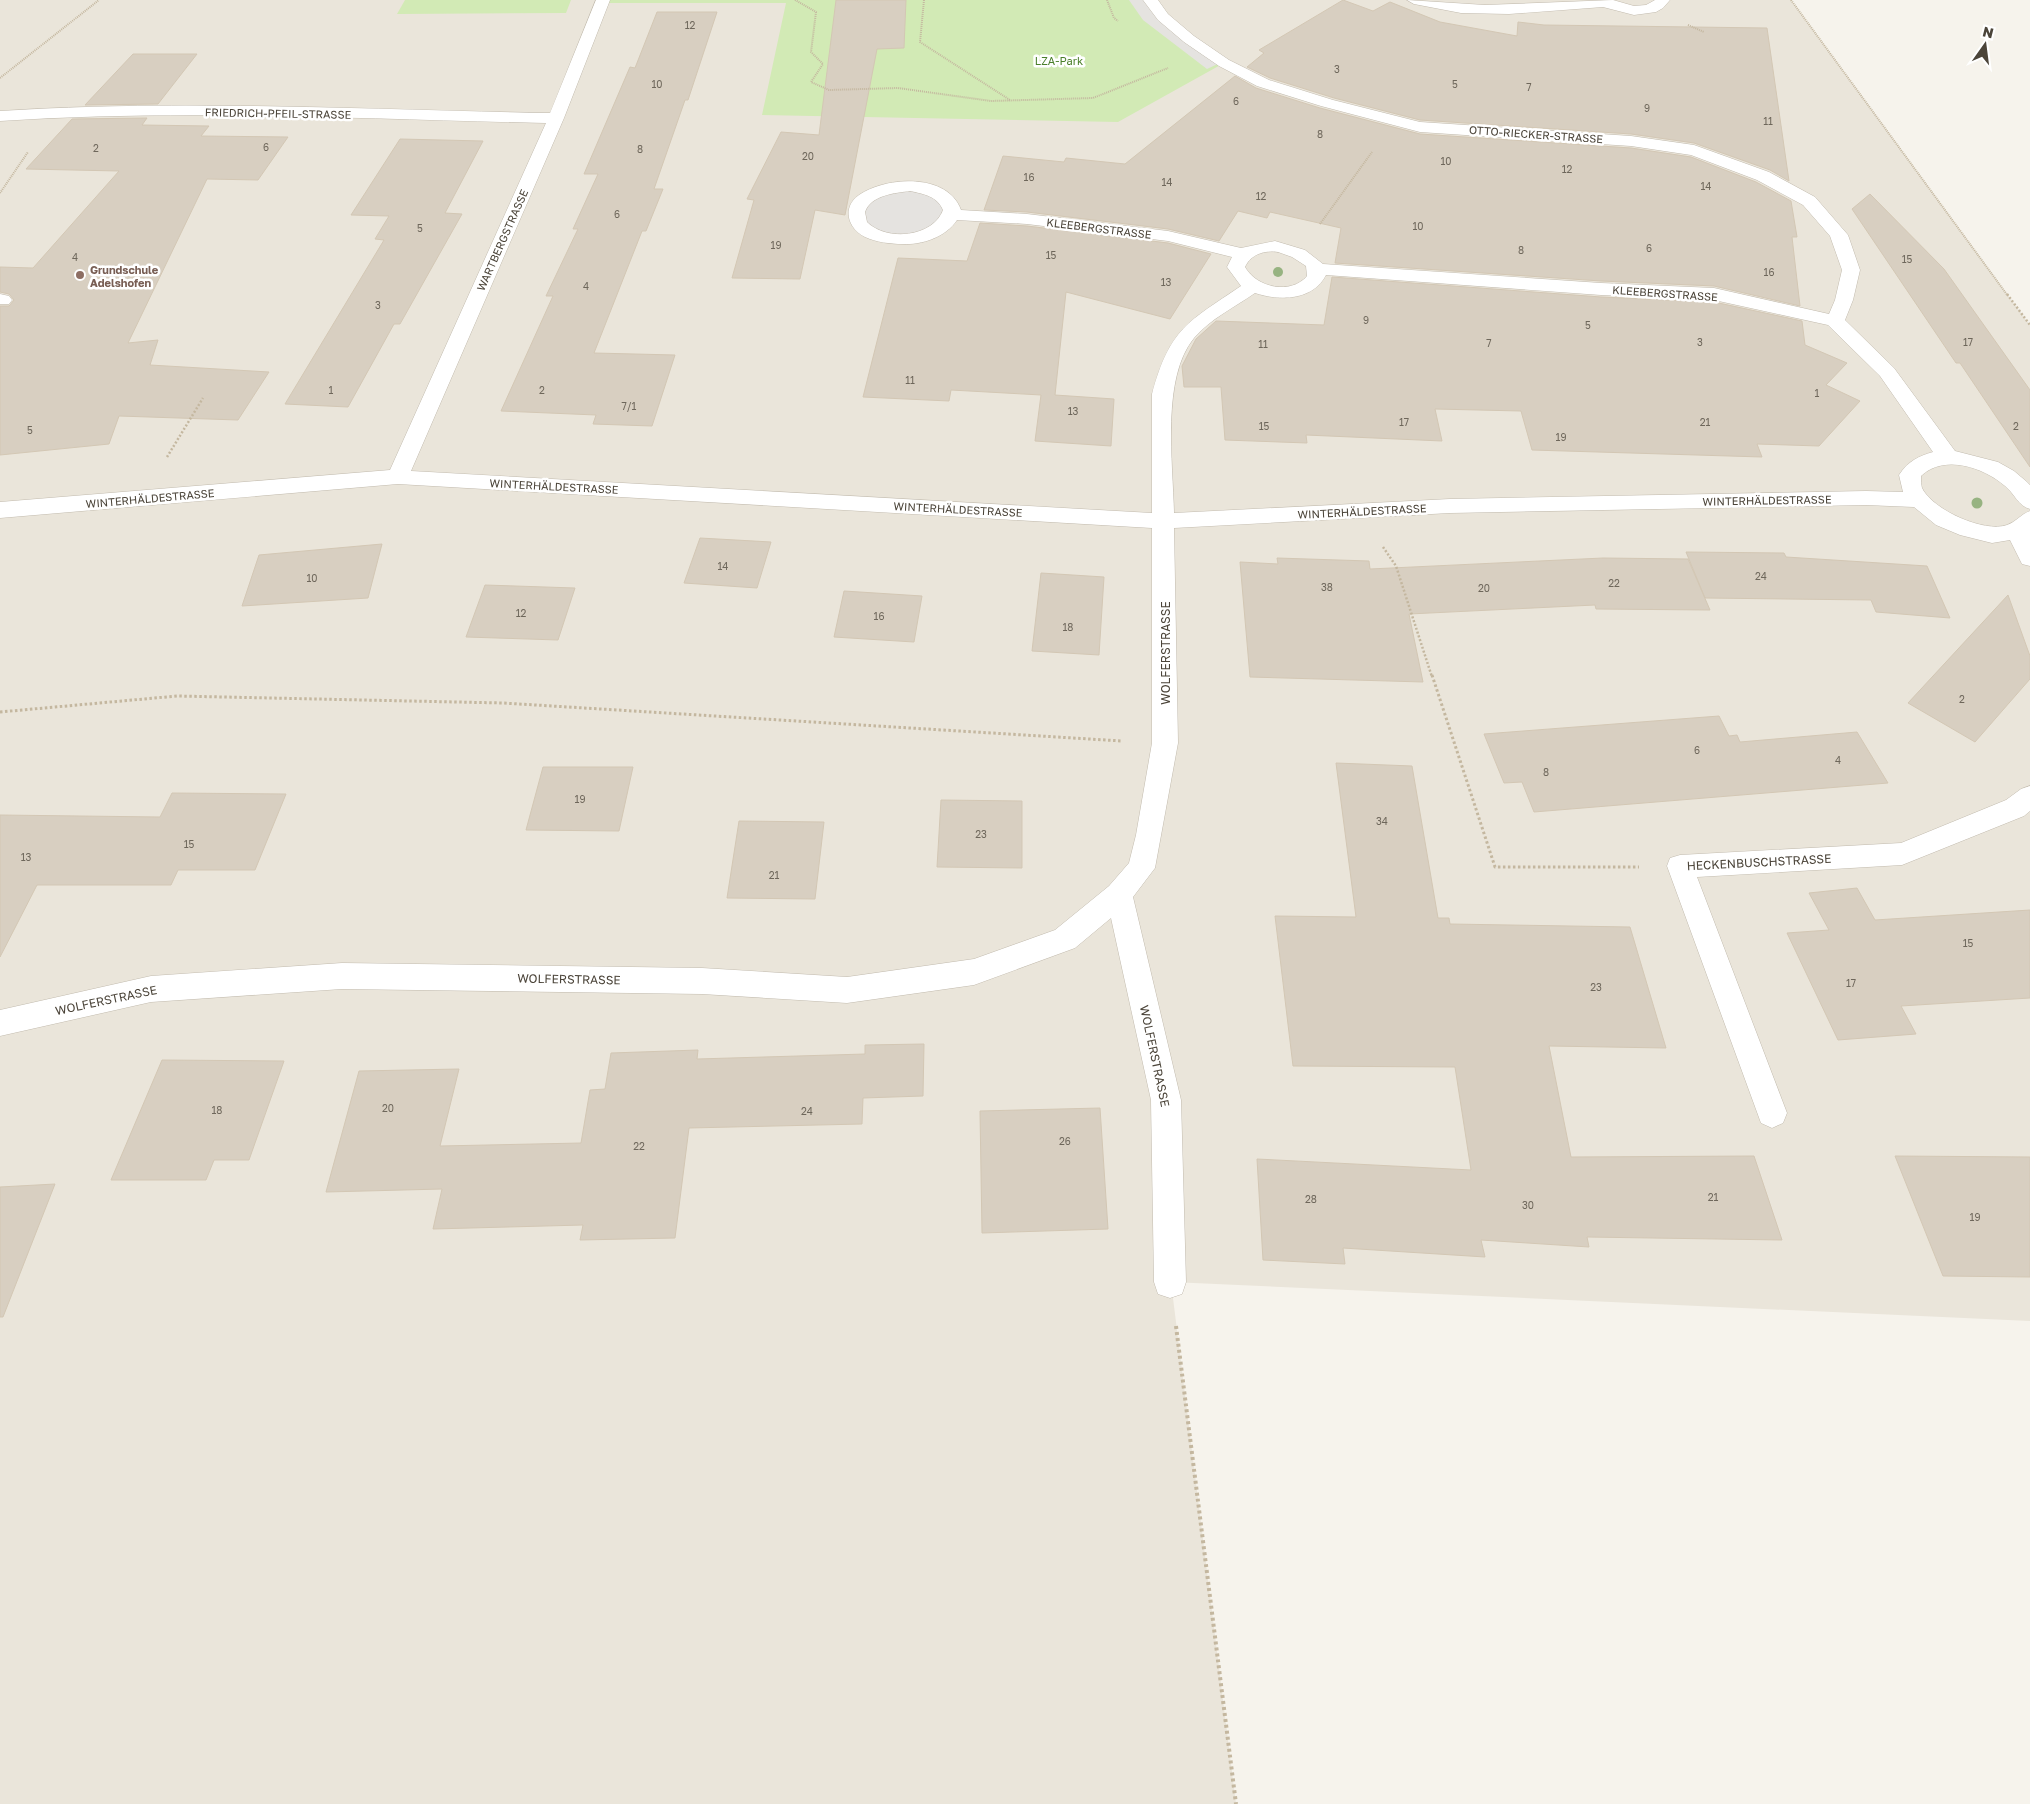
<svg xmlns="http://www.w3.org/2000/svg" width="2030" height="1804" font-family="'Golos Text',sans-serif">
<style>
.residential{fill:#eae5da}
.green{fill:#d2eab5}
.parking{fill:#e5e3e0}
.building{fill:#d8cfc1;stroke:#d3c7b4}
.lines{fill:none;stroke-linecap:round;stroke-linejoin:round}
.service-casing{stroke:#c2bbae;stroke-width:1}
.minor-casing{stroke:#c2bbae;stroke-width:1}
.path-far3{stroke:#c4b79f;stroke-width:2;stroke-dasharray:1 1;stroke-linecap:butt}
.path-far2{stroke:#c4b79f;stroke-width:2.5;stroke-dasharray:2 2;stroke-linecap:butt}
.path-far1{stroke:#c4b79f;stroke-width:3;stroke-dasharray:2.5 2.5;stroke-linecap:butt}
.path{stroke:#c4b79f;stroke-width:4;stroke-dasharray:3 3;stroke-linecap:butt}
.service{fill:#fff;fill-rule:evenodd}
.minor{fill:#fff;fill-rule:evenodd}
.tree{fill:#97b381}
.education-dot{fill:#8d6e63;stroke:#fff;stroke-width:2}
.labels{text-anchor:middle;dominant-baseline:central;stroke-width:5;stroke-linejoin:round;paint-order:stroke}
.number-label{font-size:10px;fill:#6e675b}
.far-park-label{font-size:11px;fill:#4a7f2a;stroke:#fff}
.far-street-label{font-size:11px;fill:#4b4439;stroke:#fff}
.far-education-label{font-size:11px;font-weight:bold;fill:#785e54;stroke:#fff;text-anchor:start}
.street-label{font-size:12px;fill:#4b4439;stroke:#fff}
</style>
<rect width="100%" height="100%" fill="#f6f3ec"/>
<!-- residential -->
<path class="residential" d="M 0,0 L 1791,0 L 2030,325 L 2030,1321 L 1171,1282 L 1236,1804 L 0,1804 Z"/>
<!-- green -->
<path class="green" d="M 405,0 L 571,0 L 566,13 L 397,14 Z
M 603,0 L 1150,0 L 1224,63 L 1118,122 L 762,115 L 786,3 L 602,3 Z"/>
<!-- parking -->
<path class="parking" d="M 1129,0 L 1152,0 L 1165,17 L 1224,61 L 1207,69 L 1143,20 Z
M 925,188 L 953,215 L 908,240 L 864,229 L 861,203 L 869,196 Z"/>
<!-- building -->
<path class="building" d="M 836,0 L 906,0 L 904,48 L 877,49 L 845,215 L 815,210 L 800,279 L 732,278 L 754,200 L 747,199 L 781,132 L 819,135 Z
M 1343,0 L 1373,11 L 1390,2 L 1440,22 L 1517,36 L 1518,22 L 1544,25 L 1767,28 L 1789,181 L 1770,170 L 1694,143 L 1631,134 L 1420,120 L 1334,98 L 1270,78 L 1247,67 L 1264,53 L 1259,50 Z
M 657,12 L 717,12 L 688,100 L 685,100 L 654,189 L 663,189 L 646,231 L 642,231 L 594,353 L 675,355 L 652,426 L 593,424 L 596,415 L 501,411 L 553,296 L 546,296 L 578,229 L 573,229 L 598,174 L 584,174 L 630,67 L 635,68 Z
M 133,54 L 197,54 L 158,104 L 85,105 Z
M 1235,76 L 1256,88 L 1320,108 L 1420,134 L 1631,148 L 1691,157 L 1756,182 L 1791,201 L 1797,237 L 1792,237 L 1800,306 L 1714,286 L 1601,281 L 1335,263 L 1341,228 L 1270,212 L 1267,218 L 1238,211 L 1219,241 L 1168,229 L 1027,212 L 984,210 L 1003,156 L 1064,162 L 1066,158 L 1125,164 Z
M 147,118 L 142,125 L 209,126 L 201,136 L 288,137 L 258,180 L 207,179 L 128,343 L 158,340 L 150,365 L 269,372 L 238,420 L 119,416 L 109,444 L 0,455 L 0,306 L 9,306 L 14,300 L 9,294 L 0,292 L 0,267 L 33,268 L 119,171 L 26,169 L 72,119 Z
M 400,139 L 483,141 L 445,213 L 462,214 L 400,324 L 394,324 L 348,407 L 285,404 L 384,240 L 375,239 L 389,216 L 351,215 Z
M 1870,194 L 1944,269 L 2030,390 L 2030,467 L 1960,363 L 1956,363 L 1852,209 Z
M 980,223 L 1027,226 L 1168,243 L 1211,254 L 1170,319 L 1066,292 L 1055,395 L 1114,399 L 1111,446 L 1035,441 L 1041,395 L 951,390 L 949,401 L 863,397 L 898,258 L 967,261 Z
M 1332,277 L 1601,297 L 1714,302 L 1802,321 L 1805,345 L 1847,363 L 1826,385 L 1860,401 L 1819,446 L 1757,444 L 1762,457 L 1532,450 L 1521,411 L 1435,409 L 1442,441 L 1306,435 L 1307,443 L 1225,440 L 1221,387 L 1184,387 L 1182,366 L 1196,339 L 1216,321 L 1324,325 Z
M 700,538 L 771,542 L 757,588 L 684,583 Z
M 382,544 L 368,598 L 242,606 L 259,555 Z
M 1686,552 L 1784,553 L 1786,557 L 1927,566 L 1950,618 L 1876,612 L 1871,600 L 1705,598 Z
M 1277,558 L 1369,561 L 1370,569 L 1603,558 L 1688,559 L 1710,610 L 1596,609 L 1595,605 L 1409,614 L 1423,682 L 1250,677 L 1240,562 L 1278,564 Z
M 1041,573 L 1104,577 L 1099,655 L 1032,651 Z
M 485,585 L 575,588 L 558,640 L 466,637 Z
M 844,591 L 922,596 L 914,642 L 834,637 Z
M 2008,595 L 2030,656 L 2030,679 L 1975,742 L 1908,703 Z
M 1719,716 L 1729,736 L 1737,735 L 1740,742 L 1857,732 L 1888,783 L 1534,812 L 1522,782 L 1504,783 L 1484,734 Z
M 1336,763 L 1412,766 L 1438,918 L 1449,918 L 1450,924 L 1630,927 L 1666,1048 L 1549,1046 L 1571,1157 L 1754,1156 L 1782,1240 L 1587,1237 L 1589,1247 L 1481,1240 L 1485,1257 L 1343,1248 L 1345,1264 L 1263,1260 L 1257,1159 L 1471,1170 L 1455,1067 L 1293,1066 L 1275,916 L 1356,917 Z
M 543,767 L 633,767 L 619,831 L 526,830 Z
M 172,793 L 286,794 L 255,870 L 178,870 L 171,885 L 37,885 L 0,957 L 0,815 L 160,817 Z
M 941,800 L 1022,801 L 1022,868 L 937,867 Z
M 739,821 L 824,822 L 815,899 L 727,898 Z
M 1857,888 L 1875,920 L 2030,910 L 2030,998 L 1901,1006 L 1916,1034 L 1838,1040 L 1787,933 L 1829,930 L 1809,893 Z
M 924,1044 L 923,1096 L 863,1098 L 862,1124 L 689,1128 L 675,1238 L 580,1240 L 583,1225 L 433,1229 L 442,1189 L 326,1192 L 359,1071 L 459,1069 L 440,1146 L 581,1143 L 590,1090 L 605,1089 L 611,1053 L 698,1050 L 697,1059 L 865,1054 L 865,1045 Z
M 162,1060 L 284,1061 L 249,1160 L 214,1160 L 206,1180 L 111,1180 Z
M 1100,1108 L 1108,1229 L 982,1233 L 980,1111 Z
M 1895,1156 L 2030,1157 L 2030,1277 L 1943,1276 Z
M 55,1184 L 3,1317 L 0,1317 L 0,1187 Z"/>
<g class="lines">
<!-- service casing -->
<g class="service-casing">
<path id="service" d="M 0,294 L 9,296 L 12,300 L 9,304 L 0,304 Z"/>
</g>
<!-- minor casing -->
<g class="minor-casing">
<path id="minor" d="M 596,0 L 610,0 L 564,118 L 411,471 L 1152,513 L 1152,394 C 1170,328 1188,322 1241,286 L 1227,267 L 1232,257 L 1168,241 L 1027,224 L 957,220 C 946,237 922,245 903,244 C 890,244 876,242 865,237 C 847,228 842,207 859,195 C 887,176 948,173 961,210 L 1027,214 L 1168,231 L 1241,248 L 1275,241 L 1305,250 L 1323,264 L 1601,283 L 1714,288 L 1829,314 L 1835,300 L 1842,270 L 1830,236 L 1803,205 L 1757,180 L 1691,155 L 1631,146 L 1420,132 L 1321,106 L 1257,86 L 1219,66 L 1184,42 L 1158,20 L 1143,0 L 1158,0 L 1168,14 L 1194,36 L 1229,60 L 1269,80 L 1333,100 L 1420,122 L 1631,136 L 1694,145 L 1769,172 L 1815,197 L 1848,235 L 1860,270 L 1853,300 L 1845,320 L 1894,368 L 1955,451 L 1998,462 L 2014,471 L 2027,482 L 2030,485 L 2030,509 C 2018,506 2015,494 2005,486 C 1983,467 1944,454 1921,476 C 1921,480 1921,485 1922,488 C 1933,510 1984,533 2007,525 C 2016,522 2021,514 2030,511 L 2030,566 L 2022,564 L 2010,540 L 1992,543 L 1960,535 L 1936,525 L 1914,507 L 1866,505 L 1450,513 L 1174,528 L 1178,743 L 1155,868 L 1133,897 L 1181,1100 L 1186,1282 L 1182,1294 L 1170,1298 L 1158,1294 L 1154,1282 L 1151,1100 L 1111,918 L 1075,948 L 974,985 L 847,1003 L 702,994 L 342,989 L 151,1002 L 0,1036 L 0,1010 L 151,976 L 342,963 L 702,968 L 847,977 L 974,959 L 1055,930 L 1109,886 L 1129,863 L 1136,835 L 1152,743 L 1152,528 L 398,484 L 0,518 L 0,502 L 390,470 L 546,123 C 364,119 181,109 0,121 L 0,111 C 183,99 367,110 550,113 ZM 910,191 C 924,194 937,196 943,210 C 933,237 887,242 867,222 L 865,212 C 871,195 895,193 910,191 ZM 1278,252 L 1292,257 L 1306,266 L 1307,276 C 1291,295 1257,288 1245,267 C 1251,254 1265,250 1278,252 ZM 1326,275 L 1601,295 L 1714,300 L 1828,325 L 1880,376 L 1933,452 C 1919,456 1908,461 1899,475 L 1903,492 L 1866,491 L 1450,499 L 1174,513 C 1173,463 1161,378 1194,338 C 1210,319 1235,307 1255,293 C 1279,301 1313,301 1326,275 Z
M 1407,0 L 1485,5 L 1613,0 L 1634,6 L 1646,5 L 1655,0 L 1670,0 L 1663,8 L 1656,12 L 1634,15 L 1603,7 L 1509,14 L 1461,13 L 1414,4 Z
M 2030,786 L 2030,811 L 2024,816 L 1902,865 L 1697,877 L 1787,1113 L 1783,1123 L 1772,1128 L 1761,1123 L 1667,866 L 1670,858 L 1680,855 L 1901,843 L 2006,800 L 2021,789 Z"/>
</g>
<!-- path-far3 -->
<path class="path-far3" d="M 795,0 L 816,12 L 811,52 L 823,64 L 811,82 L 829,90 L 898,88 L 991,101 L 1093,98 L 1168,68
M 924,0 L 920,42 L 1010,100
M 1107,0 L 1114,18 L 1118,21
M 1791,0 L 2008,296
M 1688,25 L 1704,32
M 0,78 L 99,0
M 0,193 L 28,152
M 1320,224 L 1372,152"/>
<!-- path-far2 -->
<path class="path-far2" d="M 2007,294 L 2030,325
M 167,457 L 203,398
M 1383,547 L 1396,566 L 1432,677"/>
<!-- path-far1 -->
<path class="path-far1" d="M 1432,675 L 1495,867 L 1639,867
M 0,712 L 177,696 L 503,703 L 1122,741"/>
<!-- path -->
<path class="path" d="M 1176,1326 L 1236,1804"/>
<!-- service -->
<use href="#service" class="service"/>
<!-- minor -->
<use href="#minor" class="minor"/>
</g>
<!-- trees -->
<g class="tree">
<circle cx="1278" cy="272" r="5"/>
<circle cx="1977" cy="503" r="5.5"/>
</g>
<!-- markers -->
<circle class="education-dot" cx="80" cy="275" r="5"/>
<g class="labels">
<!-- number labels -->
<g class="number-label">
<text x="690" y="25">12</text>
<text x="1337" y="69">3</text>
<text x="657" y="84">10</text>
<text x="1455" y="84">5</text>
<text x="1529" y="87">7</text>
<text x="1236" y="101">6</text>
<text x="1647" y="108">9</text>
<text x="1768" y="121">11</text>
<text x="1320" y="134">8</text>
<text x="266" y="147">6</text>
<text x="96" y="148">2</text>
<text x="640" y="149">8</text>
<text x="808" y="156">20</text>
<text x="1446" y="161">10</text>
<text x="1567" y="169">12</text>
<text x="1029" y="177">16</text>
<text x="1167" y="182">14</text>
<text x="1706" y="186">14</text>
<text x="1261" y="196">12</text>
<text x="617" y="214">6</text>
<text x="1418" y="226">10</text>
<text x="420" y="228">5</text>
<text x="776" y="245">19</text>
<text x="1649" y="248">6</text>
<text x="1521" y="250">8</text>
<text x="1051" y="255">15</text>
<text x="75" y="257">4</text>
<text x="1907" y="259">15</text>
<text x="1769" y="272">16</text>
<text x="1166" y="282">13</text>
<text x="586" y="286">4</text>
<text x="378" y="305">3</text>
<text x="1366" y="320">9</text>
<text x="1588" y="325">5</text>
<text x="1700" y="342">3</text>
<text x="1968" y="342">17</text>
<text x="1489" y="343">7</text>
<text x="1263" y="344">11</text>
<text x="910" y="380">11</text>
<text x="331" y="390">1</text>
<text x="542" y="390">2</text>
<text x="1817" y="393">1</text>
<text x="629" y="406">7/1</text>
<text x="1073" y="411">13</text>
<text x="1404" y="422">17</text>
<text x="1705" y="422">21</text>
<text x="1264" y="426">15</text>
<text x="2016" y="426">2</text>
<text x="30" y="430">5</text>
<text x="1561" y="437">19</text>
<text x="723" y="566">14</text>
<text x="1761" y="576">24</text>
<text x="312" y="578">10</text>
<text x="1614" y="583">22</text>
<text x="1327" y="587">38</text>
<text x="1484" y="588">20</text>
<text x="521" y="613">12</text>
<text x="879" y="616">16</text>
<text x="1068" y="627">18</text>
<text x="1962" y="699">2</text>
<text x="1697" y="750">6</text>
<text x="1838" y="760">4</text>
<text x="1546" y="772">8</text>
<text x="580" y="799">19</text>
<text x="1382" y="821">34</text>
<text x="981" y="834">23</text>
<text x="189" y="844">15</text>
<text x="26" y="857">13</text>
<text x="774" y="875">21</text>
<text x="1968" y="943">15</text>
<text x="1851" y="983">17</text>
<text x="1596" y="987">23</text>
<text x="388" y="1108">20</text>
<text x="217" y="1110">18</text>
<text x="807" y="1111">24</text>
<text x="1065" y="1141">26</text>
<text x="639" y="1146">22</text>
<text x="1713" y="1197">21</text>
<text x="1311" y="1199">28</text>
<text x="1528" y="1205">30</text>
<text x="1975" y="1217">19</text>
</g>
<!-- far-park labels -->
<g class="far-park-label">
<text x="1059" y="60">LZA-Park</text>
</g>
<!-- far-street labels -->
<g class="far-street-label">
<text transform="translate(278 113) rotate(1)">FRIEDRICH-PFEIL-STRASSE</text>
<text transform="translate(1536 134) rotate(4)">OTTO-RIECKER-STRASSE</text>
<text transform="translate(1099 228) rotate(7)">KLEEBERGSTRASSE</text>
<text transform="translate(502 240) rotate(-66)">WARTBERGSTRASSE</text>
<text transform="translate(1665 293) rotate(4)">KLEEBERGSTRASSE</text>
<text transform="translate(554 486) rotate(3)">WINTERHÄLDESTRASSE</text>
<text transform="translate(150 498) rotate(-5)">WINTERHÄLDESTRASSE</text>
<text transform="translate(1767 500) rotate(-1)">WINTERHÄLDESTRASSE</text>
<text transform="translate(958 509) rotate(3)">WINTERHÄLDESTRASSE</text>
<text transform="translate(1362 511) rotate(-3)">WINTERHÄLDESTRASSE</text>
</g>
<!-- far-education labels -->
<g class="far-education-label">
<text x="90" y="269">Grundschule<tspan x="90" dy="13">Adelshofen</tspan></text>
</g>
<!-- street labels -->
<g class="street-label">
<text transform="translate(1165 653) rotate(-90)">WOLFERSTRASSE</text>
<text transform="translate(1759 862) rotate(-3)">HECKENBUSCHSTRASSE</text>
<text transform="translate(569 979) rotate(1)">WOLFERSTRASSE</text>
<text transform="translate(106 1000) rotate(-12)">WOLFERSTRASSE</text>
<text transform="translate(1155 1056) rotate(78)">WOLFERSTRASSE</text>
</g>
</g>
<!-- north arrow -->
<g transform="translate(1985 45) rotate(14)" stroke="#ffffff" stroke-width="4" paint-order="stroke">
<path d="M0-4L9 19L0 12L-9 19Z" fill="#4b4439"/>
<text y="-8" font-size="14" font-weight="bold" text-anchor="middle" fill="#4b4439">N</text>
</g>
</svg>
